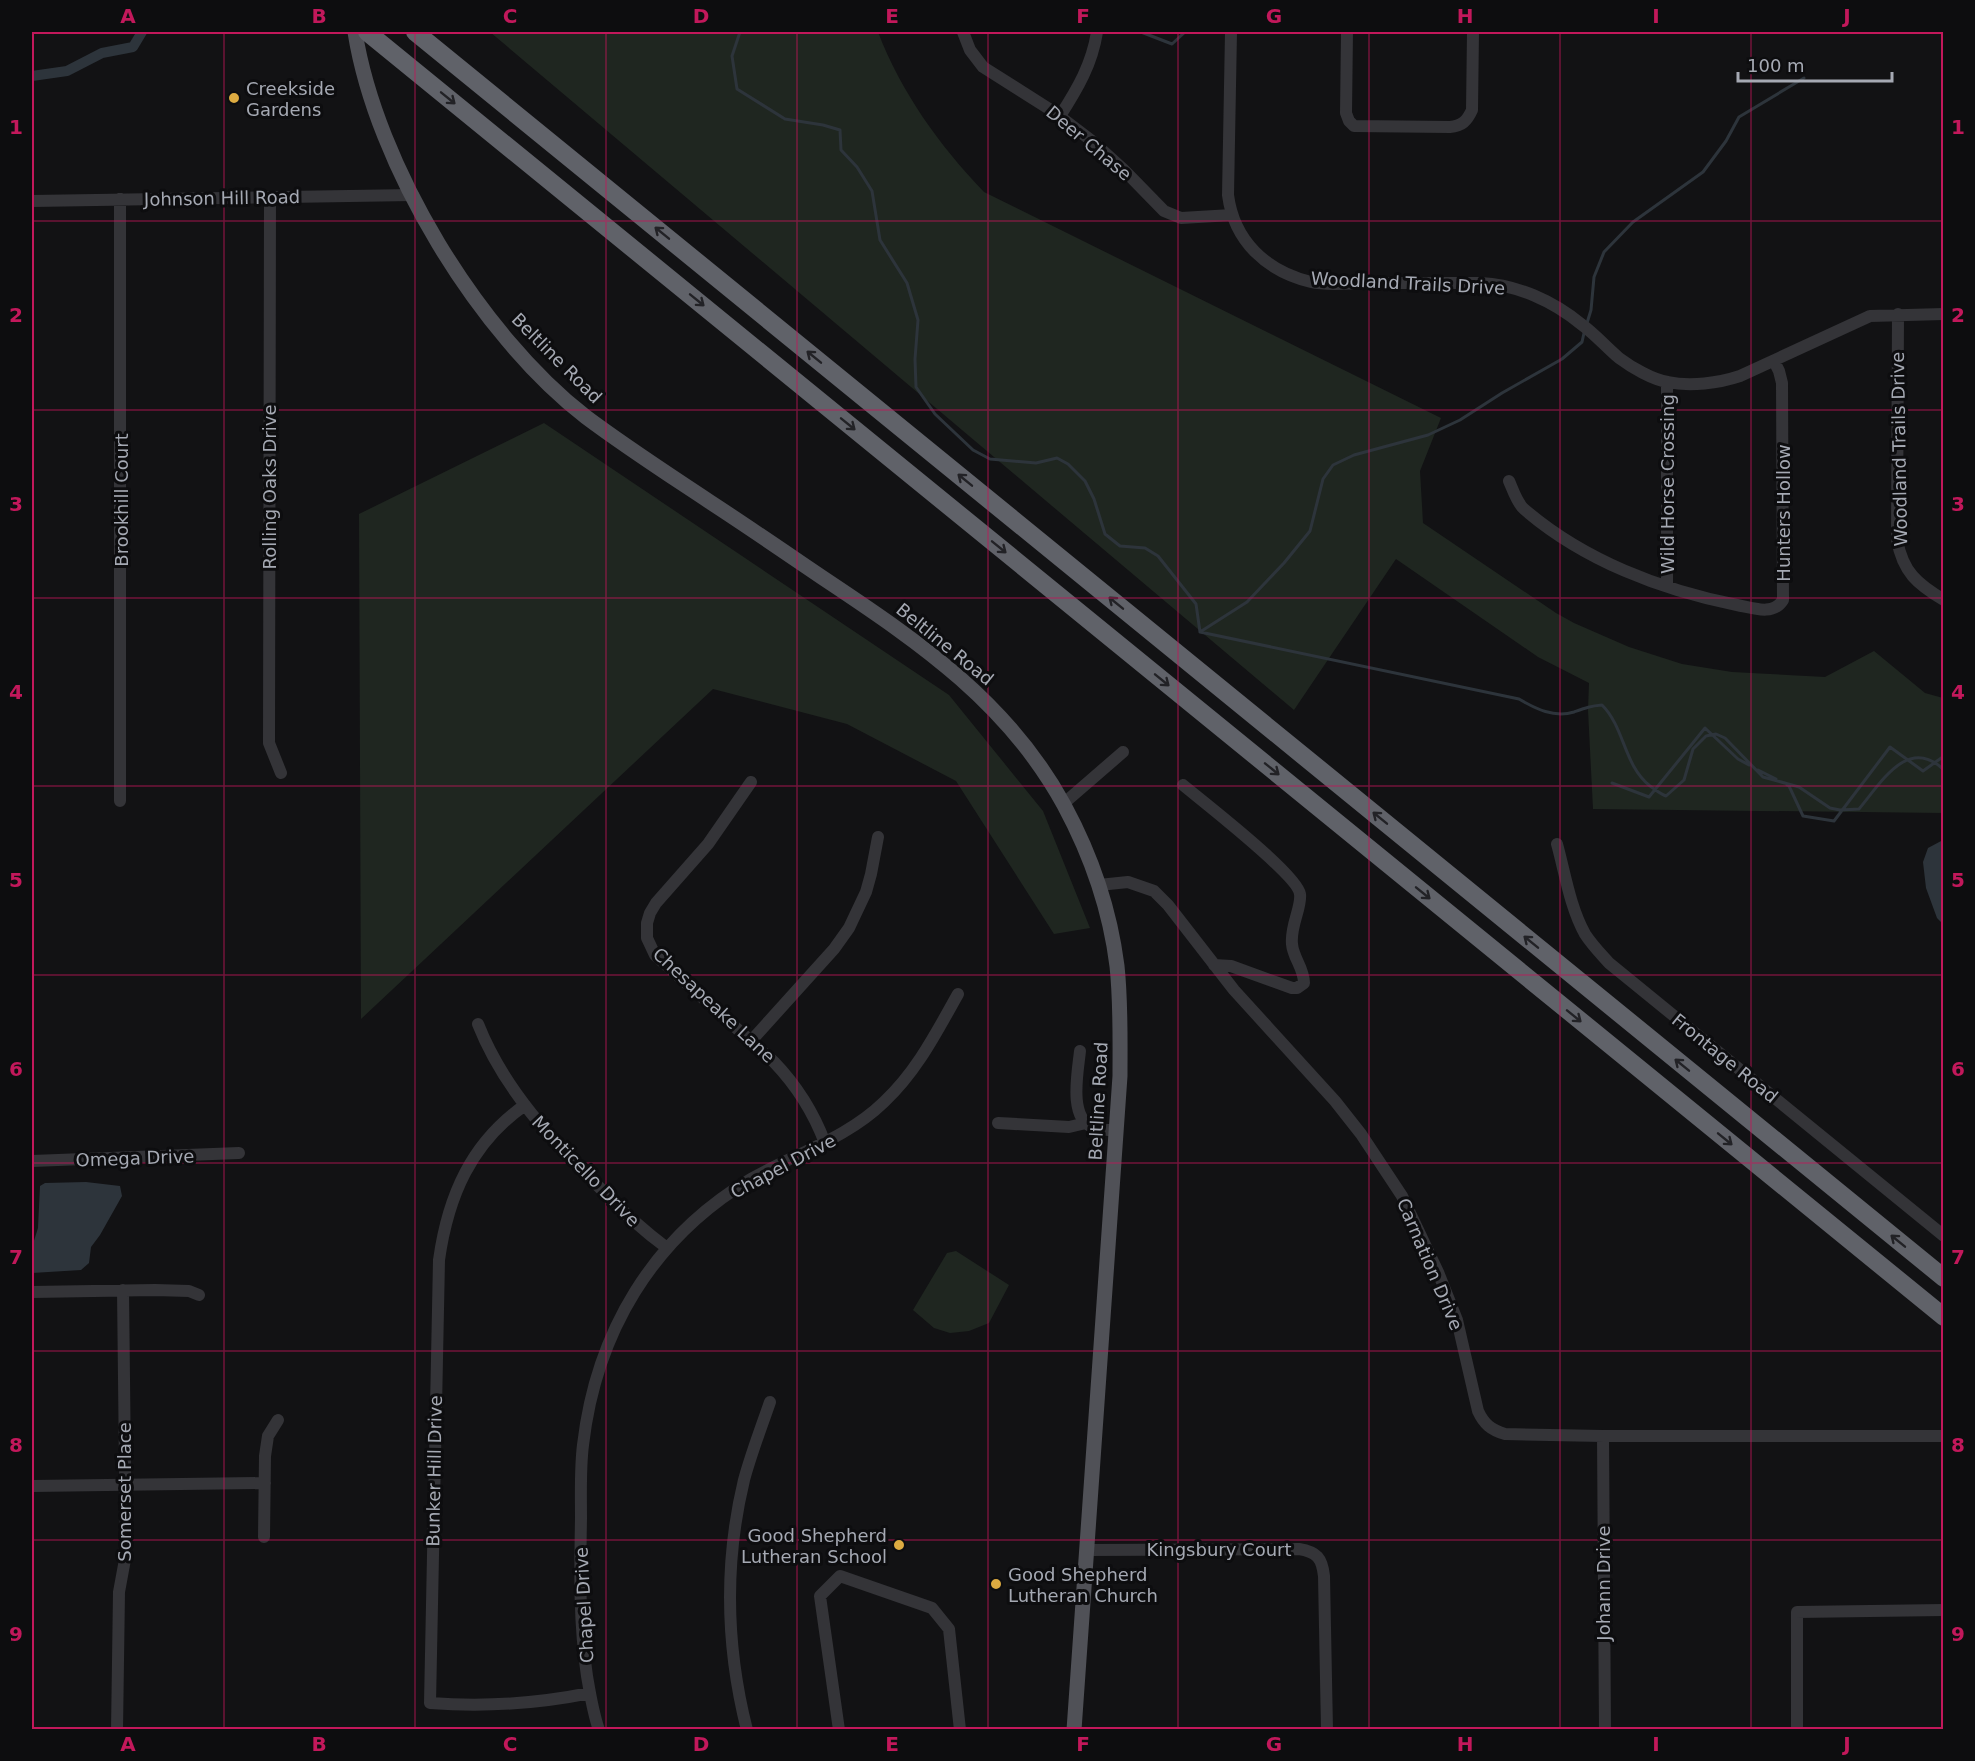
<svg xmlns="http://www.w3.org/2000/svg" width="1975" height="1761" font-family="'DejaVu Sans',sans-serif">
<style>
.green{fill:#1f2620}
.water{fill:#2d343b}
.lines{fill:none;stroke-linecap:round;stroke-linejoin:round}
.stream{stroke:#2d343b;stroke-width:3}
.canal{stroke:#2d343b;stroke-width:10}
.minor{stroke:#343438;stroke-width:12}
.major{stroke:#505157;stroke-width:15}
.highway{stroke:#606269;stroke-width:18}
.oneway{stroke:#222226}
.grid{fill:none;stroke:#c2185b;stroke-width:1.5;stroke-opacity:0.55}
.poi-dot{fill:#ddab41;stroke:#0d0d0f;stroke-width:2}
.labels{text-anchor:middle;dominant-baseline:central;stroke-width:6;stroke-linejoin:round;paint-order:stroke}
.poi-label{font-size:18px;fill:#a5a9b3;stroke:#0d0d0f;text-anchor:start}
.street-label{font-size:18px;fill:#a5a9b3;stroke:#0d0d0f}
.neatline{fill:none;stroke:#c2185b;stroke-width:2}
.grid-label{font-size:20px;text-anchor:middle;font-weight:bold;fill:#c2185b}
</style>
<rect width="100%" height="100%" fill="#121214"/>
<!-- green -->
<path class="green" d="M 490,32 L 878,32 C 901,92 939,145 984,192 L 1441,418 L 1420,471 L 1423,523 L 1556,613 L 1574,623 L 1629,647 L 1682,664 L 1732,672 L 1825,677 L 1874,651 L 1925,693 L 1943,698 L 1943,813 L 1593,809 L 1588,710 L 1589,683 L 1538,657 L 1396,559 L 1294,710 Z
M 544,423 L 949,695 L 1043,811 L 1090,928 L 1054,934 L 956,781 L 847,724 L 713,689 L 361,1019 L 359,514 Z
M 956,1251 L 1009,1285 L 989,1323 L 969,1331 L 950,1333 L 934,1328 L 913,1310 L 947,1253 Z"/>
<!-- water -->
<path class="water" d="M 1943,840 L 1943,924 L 1937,918 L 1926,888 L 1923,862 L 1928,848 Z
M 86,1182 L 120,1186 L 122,1196 L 100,1235 L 91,1247 L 89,1263 L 81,1270 L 32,1273 L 32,1247 L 38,1228 L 40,1186 L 45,1183 Z"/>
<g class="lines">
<!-- stream -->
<path class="stream" d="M 740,32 L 732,56 L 737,89 L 785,119 L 823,125 L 840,130 L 841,150 L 857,167 L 872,191 L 880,240 L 907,283 L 918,320 L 915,359 L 916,387 L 935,414 L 973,450 L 990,459 L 1036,463 L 1057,458 L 1068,464 L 1085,481 L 1094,499 L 1105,534 L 1120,546 L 1145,548 L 1158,556 L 1196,604 L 1200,632
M 1141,32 L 1172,44 L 1185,32
M 1587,323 L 1591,310 L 1594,277 L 1604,252 L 1633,222 L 1703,172 L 1726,141 L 1739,117 L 1804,78
M 1200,632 L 1519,699 C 1536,709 1554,718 1574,712 C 1585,708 1590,706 1602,705 C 1625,728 1623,764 1650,786 C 1656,790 1660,794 1666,796 L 1684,780 L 1693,749 L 1706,736 L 1716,734 L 1725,738 L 1763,777 L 1799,787 L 1830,808 L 1840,810 L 1859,809 C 1881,783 1908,735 1944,770
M 1200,632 L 1247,602 L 1284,563 L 1310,531 L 1323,479 L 1333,465 L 1354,455 L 1428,435 L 1460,420 L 1502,393 L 1562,359 L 1582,342 L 1584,333
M 1758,770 L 1776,779
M 1612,783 L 1649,797 L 1705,728 L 1738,759 L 1749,765
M 1787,785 L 1789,786 L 1803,816 L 1834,821 L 1890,747 L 1923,771 L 1944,756"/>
<!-- canal -->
<path class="canal" d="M 32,76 L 67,71 L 102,53 L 133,47 L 142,32"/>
<!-- minor -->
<path class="minor" d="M 963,32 L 970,50 L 983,67 L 1054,112 L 1092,141 L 1124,170 L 1164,211 L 1181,218 L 1232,215
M 1231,32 L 1228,195 C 1234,241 1266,271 1311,282 C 1328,286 1349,283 1366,283 C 1404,283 1443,283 1481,283 C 1518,285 1553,301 1581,324 C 1595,334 1606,347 1619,358 C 1631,367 1653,380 1668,382 C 1690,387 1719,383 1740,376 L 1870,316 L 1944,314
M 1347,32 L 1346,113 L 1349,121 L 1354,126 L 1450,127 C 1462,126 1467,121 1472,110 L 1473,32
M 1060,116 C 1078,88 1092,64 1097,32
M 270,198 L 269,743 L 281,773
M 120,199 L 120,801
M 32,201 L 413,195
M 1898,314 L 1897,540 C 1903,572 1917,584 1944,600
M 1667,382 L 1667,586
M 1509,481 C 1513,490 1517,503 1524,509 C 1583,560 1661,590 1737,605 C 1753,608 1773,616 1783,600 L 1782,383 L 1779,371 L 1774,361
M 751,782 L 708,844 L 656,903 L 650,913 L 647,923 L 647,938 L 655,955 L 774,1062 C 797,1086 813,1111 825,1143
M 1183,785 C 1202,801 1298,875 1300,894 C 1302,907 1290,926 1292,944 C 1293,958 1304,968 1304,983 L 1297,988 L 1292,988 L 1231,966 L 1214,965
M 1063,804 L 1123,752
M 1557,844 C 1565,873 1570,907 1585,934 C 1592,945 1601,954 1609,963 L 1944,1236
M 1099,885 L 1128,882 L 1154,891 L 1168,905 L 1234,990 L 1335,1101 L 1361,1134 L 1402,1196 L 1438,1272 L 1457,1320 L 1478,1411 C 1484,1424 1491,1430 1505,1434 L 1603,1436 L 1944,1436
M 478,1024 C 504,1090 553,1141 603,1191 C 623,1212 644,1231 667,1248
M 751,1041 L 834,949 L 849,928 L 866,892 L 871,874 L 878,837
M 1080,1051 C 1078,1071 1068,1119 1093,1127 C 1100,1130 1110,1130 1117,1131
M 525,1105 C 471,1143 448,1196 439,1260 L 430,1703 C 484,1707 536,1704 590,1693
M 998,1123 L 1069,1127 L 1086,1123
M 32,1161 L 239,1153
M 32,1292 L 155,1290 L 189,1291 L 199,1295
M 1603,1436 L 1605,1730
M 32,1486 L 265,1483
M 264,1537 L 265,1456 L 268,1436 L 278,1420
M 1087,1550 L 1299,1549 C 1317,1552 1322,1558 1324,1576 L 1327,1730
M 117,1730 L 119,1592 L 126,1554 L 123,1290
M 599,1730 C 593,1713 590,1694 587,1676 C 579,1623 580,1571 581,1518 C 581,1494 580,1469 583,1445 C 596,1333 652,1238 751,1179 C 796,1153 846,1139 884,1102 C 917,1071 936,1033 958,994
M 747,1730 C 726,1647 724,1563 744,1480 C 751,1454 761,1428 770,1402
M 839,1730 L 820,1596 L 840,1576 L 932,1608 L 949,1629 L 960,1730
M 1797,1730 L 1797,1612 L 1944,1610"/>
<!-- major -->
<path class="major" d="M 355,32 C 376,165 479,334 586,417 C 626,447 668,474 710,502 C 750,528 789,555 829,582 C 922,644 1009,704 1064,805 C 1091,855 1110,910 1117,966 C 1121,1003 1120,1039 1120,1076 L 1074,1730"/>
<!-- highway -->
<path class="highway" d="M 367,32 L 1944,1317
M 415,32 L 1944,1278"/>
</g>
<!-- one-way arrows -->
<defs><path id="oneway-shaft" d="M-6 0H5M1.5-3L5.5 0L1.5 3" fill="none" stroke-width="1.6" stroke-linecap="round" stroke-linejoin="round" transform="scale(1.5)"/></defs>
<g class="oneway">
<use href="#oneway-shaft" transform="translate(448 98) rotate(39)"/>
<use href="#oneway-shaft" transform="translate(662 233) rotate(-141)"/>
<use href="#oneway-shaft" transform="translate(697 300) rotate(39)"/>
<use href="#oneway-shaft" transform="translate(814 357) rotate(-141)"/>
<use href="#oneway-shaft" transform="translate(848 424) rotate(39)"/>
<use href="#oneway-shaft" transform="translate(965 480) rotate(-141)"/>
<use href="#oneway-shaft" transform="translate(999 547) rotate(39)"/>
<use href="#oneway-shaft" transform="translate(1116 603) rotate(-141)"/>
<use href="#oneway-shaft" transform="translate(1162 680) rotate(39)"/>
<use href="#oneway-shaft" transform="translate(1272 769) rotate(39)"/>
<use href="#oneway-shaft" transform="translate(1380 818) rotate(-141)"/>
<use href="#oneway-shaft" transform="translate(1423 893) rotate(39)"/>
<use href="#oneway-shaft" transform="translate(1531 942) rotate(-141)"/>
<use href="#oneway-shaft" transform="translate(1574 1016) rotate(39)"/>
<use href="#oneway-shaft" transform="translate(1682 1065) rotate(-141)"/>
<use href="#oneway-shaft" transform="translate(1725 1139) rotate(39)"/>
<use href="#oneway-shaft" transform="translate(1898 1241) rotate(-141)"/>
</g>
<!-- grid -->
<path class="grid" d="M 224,32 L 224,1730M 415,32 L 415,1730M 606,32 L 606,1730M 797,32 L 797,1730M 988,32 L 988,1730M 1178,32 L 1178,1730M 1369,32 L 1369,1730M 1560,32 L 1560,1730M 1751,32 L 1751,1730M 32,221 L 1944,221M 32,410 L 1944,410M 32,598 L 1944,598M 32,786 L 1944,786M 32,975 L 1944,975M 32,1163 L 1944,1163M 32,1351 L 1944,1351M 32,1540 L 1944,1540"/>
<!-- markers -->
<g class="poi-dot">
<circle cx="234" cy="98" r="6"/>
<circle cx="899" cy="1545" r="6"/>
<circle cx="996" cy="1584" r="6"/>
</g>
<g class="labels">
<!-- poi labels -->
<g class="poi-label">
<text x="246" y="88">Creekside<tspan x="246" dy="21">Gardens</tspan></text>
<text x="887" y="1535" text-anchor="end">Good Shepherd<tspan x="887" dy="21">Lutheran School</tspan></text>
<text x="1008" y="1574">Good Shepherd<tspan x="1008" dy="21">Lutheran Church</tspan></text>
</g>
<!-- street labels -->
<g class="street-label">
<text transform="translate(1089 143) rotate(40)">Deer Chase</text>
<text transform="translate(222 198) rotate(-1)">Johnson Hill Road</text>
<text transform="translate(1408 283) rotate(3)">Woodland Trails Drive</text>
<text transform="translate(557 358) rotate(45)">Beltline Road</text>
<text transform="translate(1899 449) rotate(-91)">Woodland Trails Drive</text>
<text transform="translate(1667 484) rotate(-90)">Wild Horse Crossing</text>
<text transform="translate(269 487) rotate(-90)">Rolling Oaks Drive</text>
<text transform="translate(121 500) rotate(-90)">Brookhill Court</text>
<text transform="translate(1783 513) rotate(-90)">Hunters Hollow</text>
<text transform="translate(945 644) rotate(39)">Beltline Road</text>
<text transform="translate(714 1005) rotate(43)">Chesapeake Lane</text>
<text transform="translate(1725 1058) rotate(39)">Frontage Road</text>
<text transform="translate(1098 1101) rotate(-87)">Beltline Road</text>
<text transform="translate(135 1158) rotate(-2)">Omega Drive</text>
<text transform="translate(783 1166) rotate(-28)">Chapel Drive</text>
<text transform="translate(586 1171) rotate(46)">Monticello Drive</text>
<text transform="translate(1430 1264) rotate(67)">Carnation Drive</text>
<text transform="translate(434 1471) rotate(-89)">Bunker Hill Drive</text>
<text transform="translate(124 1492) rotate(-90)">Somerset Place</text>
<text x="1219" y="1549">Kingsbury Court</text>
<text transform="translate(1603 1583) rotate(-90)">Johann Drive</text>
<text transform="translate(584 1605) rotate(-93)">Chapel Drive</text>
</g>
</g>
<!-- border -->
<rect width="1975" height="1761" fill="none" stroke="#0d0d0f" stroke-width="66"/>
<!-- scale -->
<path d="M1738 72v9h154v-9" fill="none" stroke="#a5a9b3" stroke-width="3"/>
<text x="1747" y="72" font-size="18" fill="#a5a9b3" stroke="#0d0d0f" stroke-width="4.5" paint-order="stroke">100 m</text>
<rect x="33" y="33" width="1909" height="1695" class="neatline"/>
<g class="grid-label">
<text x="128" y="23">A</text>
<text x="319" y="23">B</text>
<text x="510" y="23">C</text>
<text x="701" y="23">D</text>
<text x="892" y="23">E</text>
<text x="1083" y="23">F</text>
<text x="1274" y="23">G</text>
<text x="1465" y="23">H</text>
<text x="1656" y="23">I</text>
<text x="1847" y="23">J</text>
<text x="16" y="134">1</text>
<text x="1958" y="134">1</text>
<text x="16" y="322">2</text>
<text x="1958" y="322">2</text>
<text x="16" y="511">3</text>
<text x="1958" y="511">3</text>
<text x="16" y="699">4</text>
<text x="1958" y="699">4</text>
<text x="16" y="887">5</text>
<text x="1958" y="887">5</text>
<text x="16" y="1076">6</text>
<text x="1958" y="1076">6</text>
<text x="16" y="1264">7</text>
<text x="1958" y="1264">7</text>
<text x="16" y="1452">8</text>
<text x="1958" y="1452">8</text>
<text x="16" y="1641">9</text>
<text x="1958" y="1641">9</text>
<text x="128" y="1751">A</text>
<text x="319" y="1751">B</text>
<text x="510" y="1751">C</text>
<text x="701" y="1751">D</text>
<text x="892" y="1751">E</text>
<text x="1083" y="1751">F</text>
<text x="1274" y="1751">G</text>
<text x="1465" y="1751">H</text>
<text x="1656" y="1751">I</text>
<text x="1847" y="1751">J</text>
</g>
</svg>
